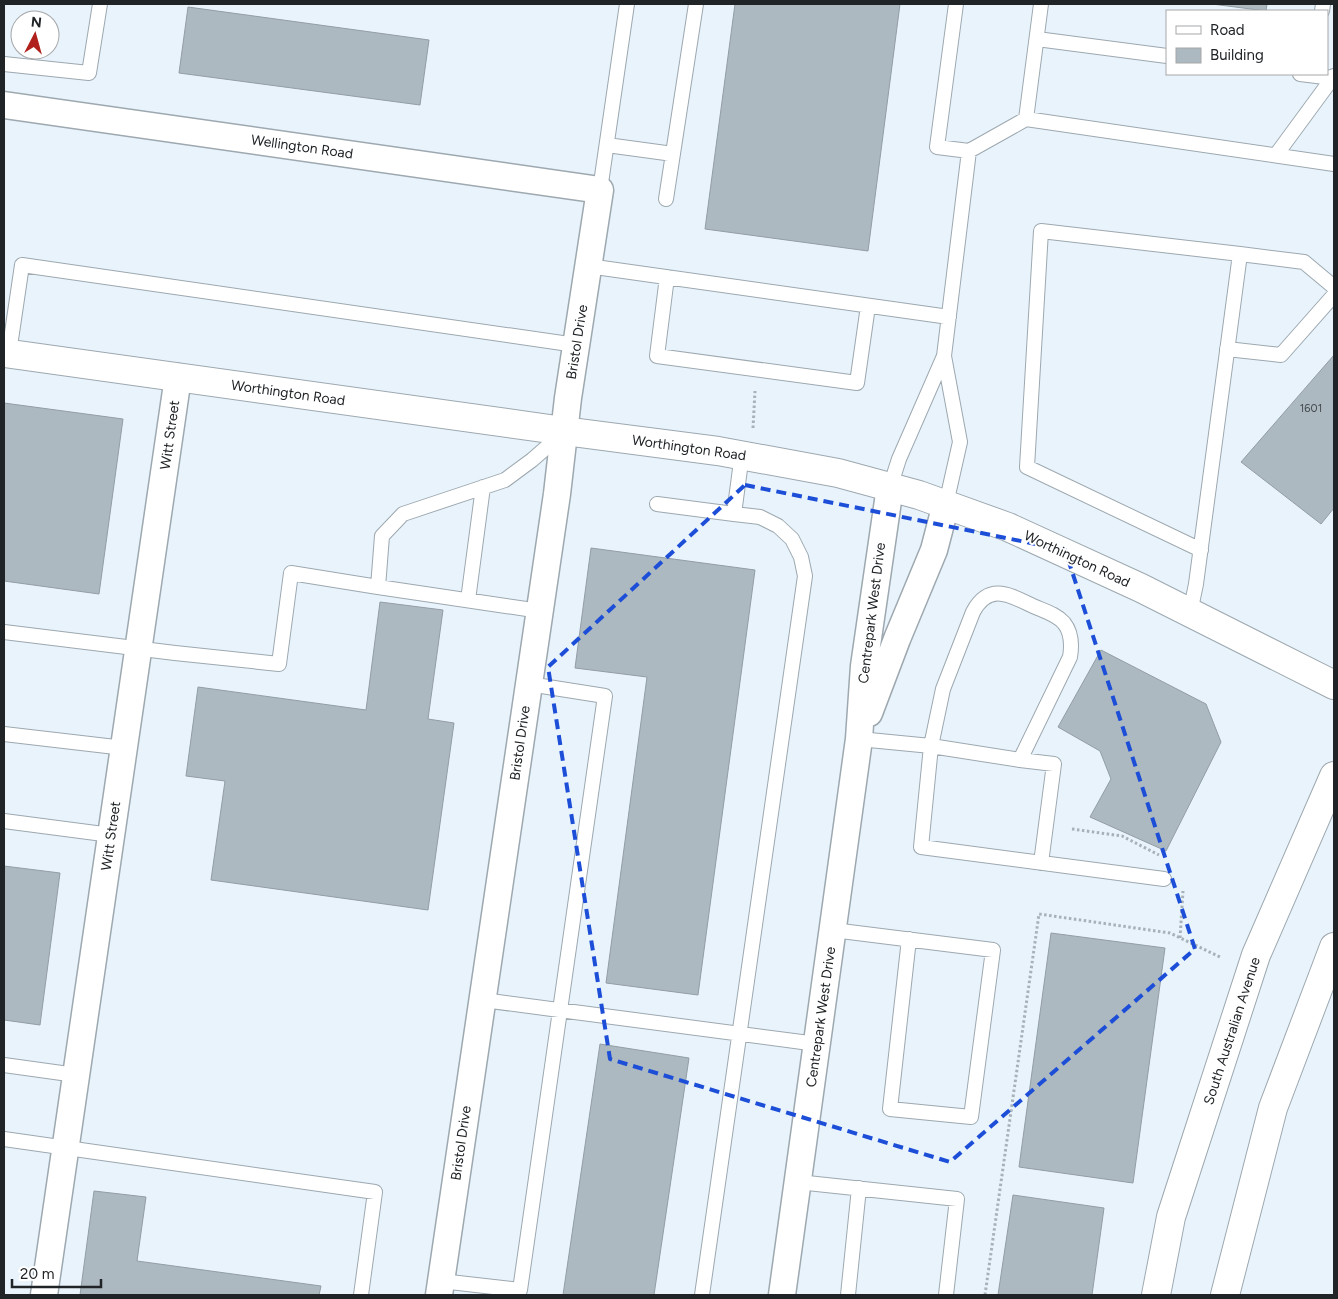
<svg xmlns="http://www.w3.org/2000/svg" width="1338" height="1299" font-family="Figtree,sans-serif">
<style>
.building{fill:#adb9c0;stroke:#929da5}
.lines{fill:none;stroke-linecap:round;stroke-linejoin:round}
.lane-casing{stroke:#9da8af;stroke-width:16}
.street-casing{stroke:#9da8af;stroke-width:29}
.secondary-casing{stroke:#9da8af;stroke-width:30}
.path{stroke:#a8b1b8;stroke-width:3;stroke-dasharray:2.5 2.5;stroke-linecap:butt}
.lane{stroke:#fff;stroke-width:14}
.street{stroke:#fff;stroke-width:26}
.secondary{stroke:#fff;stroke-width:28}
.marked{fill:none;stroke:#1d4ed8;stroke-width:4;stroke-dasharray:10 6;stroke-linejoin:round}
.labels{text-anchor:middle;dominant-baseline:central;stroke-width:4;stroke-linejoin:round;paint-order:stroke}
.number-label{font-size:11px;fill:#43494d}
.street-label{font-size:14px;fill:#202427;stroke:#fff}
</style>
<rect width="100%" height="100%" fill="#e8f3fc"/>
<!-- building -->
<path class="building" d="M 735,4 L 900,4 L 868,251 L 705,229 Z
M 1212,4 L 1267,4 L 1266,11 Z
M 188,7 L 429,40 L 420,105 L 179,73 Z
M 1334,355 L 1334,508 L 1321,524 L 1241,462 Z
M 4,403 L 123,419 L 99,594 L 4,581 Z
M 591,548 L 755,570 L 698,995 L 606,983 L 647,677 L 575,668 Z
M 380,602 L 443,610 L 428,719 L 454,723 L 428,910 L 211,880 L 225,781 L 186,776 L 198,687 L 366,710 Z
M 1101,650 L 1206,704 L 1221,742 L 1166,851 L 1090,817 L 1111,779 L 1100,751 L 1058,727 Z
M 4,866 L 60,873 L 40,1025 L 4,1020 Z
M 1051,933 L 1165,948 L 1133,1183 L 1019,1167 Z
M 600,1044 L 689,1058 L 654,1295 L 563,1295 Z
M 94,1191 L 146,1197 L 137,1261 L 321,1286 L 319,1295 L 80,1295 Z
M 1013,1195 L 1104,1208 L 1092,1295 L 998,1295 Z"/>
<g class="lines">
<!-- lane casing -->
<g class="lane-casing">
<path id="lane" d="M 956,4 L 937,147 L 969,151
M 1322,11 L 1323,4
M 1037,39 L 1167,56
M 4,64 L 89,73 L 100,4
M 1300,74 L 1333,78
M 1026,119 L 1041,4
M 607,145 L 673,154
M 1276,155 L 1334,76
M 600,190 L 627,4
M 666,199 L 696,4
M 588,266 L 949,317
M 667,277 L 657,356 L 857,383 L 868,306
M 1227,349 L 1281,355 L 1334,295
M 9,353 L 22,265 L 576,345
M 944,356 L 960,442 L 946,504
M 890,487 L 899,459 L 944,356 L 969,151 L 1026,119 L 1334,164
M 657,504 L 734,514
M 1201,550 L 1027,467 L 1041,231 L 1240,254
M 468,600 L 483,487
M 540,611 L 378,587 L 382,536 L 403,514 L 505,480 L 532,460 L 564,432
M 1190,613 L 1196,584 L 1240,254 L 1304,262 L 1334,287
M 4,632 L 175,653 L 279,664 L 291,573 L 378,587
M 4,734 L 124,748
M 859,739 L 931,746 L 943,689 L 973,612 C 989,582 1010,595 1033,606 C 1044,611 1056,614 1064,623 C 1072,633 1072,645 1070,657 L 1020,760 L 931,746 L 921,847 L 1164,879
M 1020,760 L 1054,764 L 1041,863
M 4,821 L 111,835
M 833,930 L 993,950 L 971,1117 L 890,1109 L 909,939
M 483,1000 L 817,1044
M 4,1065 L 76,1075
M 4,1139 L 375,1192 L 361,1295
M 798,1182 L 957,1199 L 946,1295
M 441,1281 L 520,1290 L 605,696 L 529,684
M 702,1295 L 805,576 L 801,557 L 792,539 L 778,526 L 760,517 L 734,514 L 742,454
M 848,1295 L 859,1188"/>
</g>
<!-- street casing -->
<g class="street-casing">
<path id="street" d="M 4,105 L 600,190 L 568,398 L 557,494 L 439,1295
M 869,713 L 897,639 L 934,550 L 946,504
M 44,1295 L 178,377
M 782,1295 L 859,739 L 864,666 L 890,487"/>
</g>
<!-- secondary casing -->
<g class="secondary-casing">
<path id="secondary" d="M 4,353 L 564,431 L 718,451 L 838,473 L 919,495 L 1008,527 L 1141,588 L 1334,685
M 1156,1295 L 1171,1217 L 1256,955 L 1334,776
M 1225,1295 L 1273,1108 L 1334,947"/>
</g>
<!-- path -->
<path class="path" d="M 753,428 L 755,391
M 1072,829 L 1122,836 L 1159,855
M 1180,938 L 1183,891
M 985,1295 L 1039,914 L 1170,933 L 1222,958"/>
<!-- lane -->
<use href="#lane" class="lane"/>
<!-- street -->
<use href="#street" class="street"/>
<!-- secondary -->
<use href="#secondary" class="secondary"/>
</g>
<!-- marked area -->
<path class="marked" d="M 745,485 L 1065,550 L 1195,949 L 950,1162 L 610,1059 L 548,667 Z"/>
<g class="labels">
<!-- number labels -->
<g class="number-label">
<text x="1311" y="408">1601</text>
</g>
<!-- street labels -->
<g class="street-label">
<text transform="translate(302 147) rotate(8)">Wellington Road</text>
<text transform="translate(577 342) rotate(-81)">Bristol Drive</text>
<text transform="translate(288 393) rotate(8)">Worthington Road</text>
<text transform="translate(170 435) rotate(-82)">Witt Street</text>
<text transform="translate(689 448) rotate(8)">Worthington Road</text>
<text transform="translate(1077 559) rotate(25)">Worthington Road</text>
<text transform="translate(872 613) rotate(-83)">Centrepark West Drive</text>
<text transform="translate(520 743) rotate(-82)">Bristol Drive</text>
<text transform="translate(111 836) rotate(-82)">Witt Street</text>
<text transform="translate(821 1017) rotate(-82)">Centrepark West Drive</text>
<text transform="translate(1232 1031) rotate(-72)">South Australian Avenue</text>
<text transform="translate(461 1143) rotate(-82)">Bristol Drive</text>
</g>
</g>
<!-- border -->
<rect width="1338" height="1299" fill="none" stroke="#202427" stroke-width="10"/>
<!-- legend -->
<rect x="1166" y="10" width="162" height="65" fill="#ffffff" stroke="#a6a7a9"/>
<rect x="1176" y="26" width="25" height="8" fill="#ffffff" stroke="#a6a7a9"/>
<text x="1210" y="35" font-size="15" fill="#202427">Road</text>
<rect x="1176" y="48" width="25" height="15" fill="#adb9c0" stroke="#a6a7a9"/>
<text x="1210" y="60" font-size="15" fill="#202427">Building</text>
<!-- north arrow -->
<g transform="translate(35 35) rotate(6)"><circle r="24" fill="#ffffff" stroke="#a6a7a9"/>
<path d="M0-4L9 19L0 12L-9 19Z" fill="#b0201c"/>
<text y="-8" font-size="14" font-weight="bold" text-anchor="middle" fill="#202427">N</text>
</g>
<!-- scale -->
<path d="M12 1279v8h89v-8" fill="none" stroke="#202427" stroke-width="2.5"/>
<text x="20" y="1279" font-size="15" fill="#202427" stroke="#ffffff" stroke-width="4" paint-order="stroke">20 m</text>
</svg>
